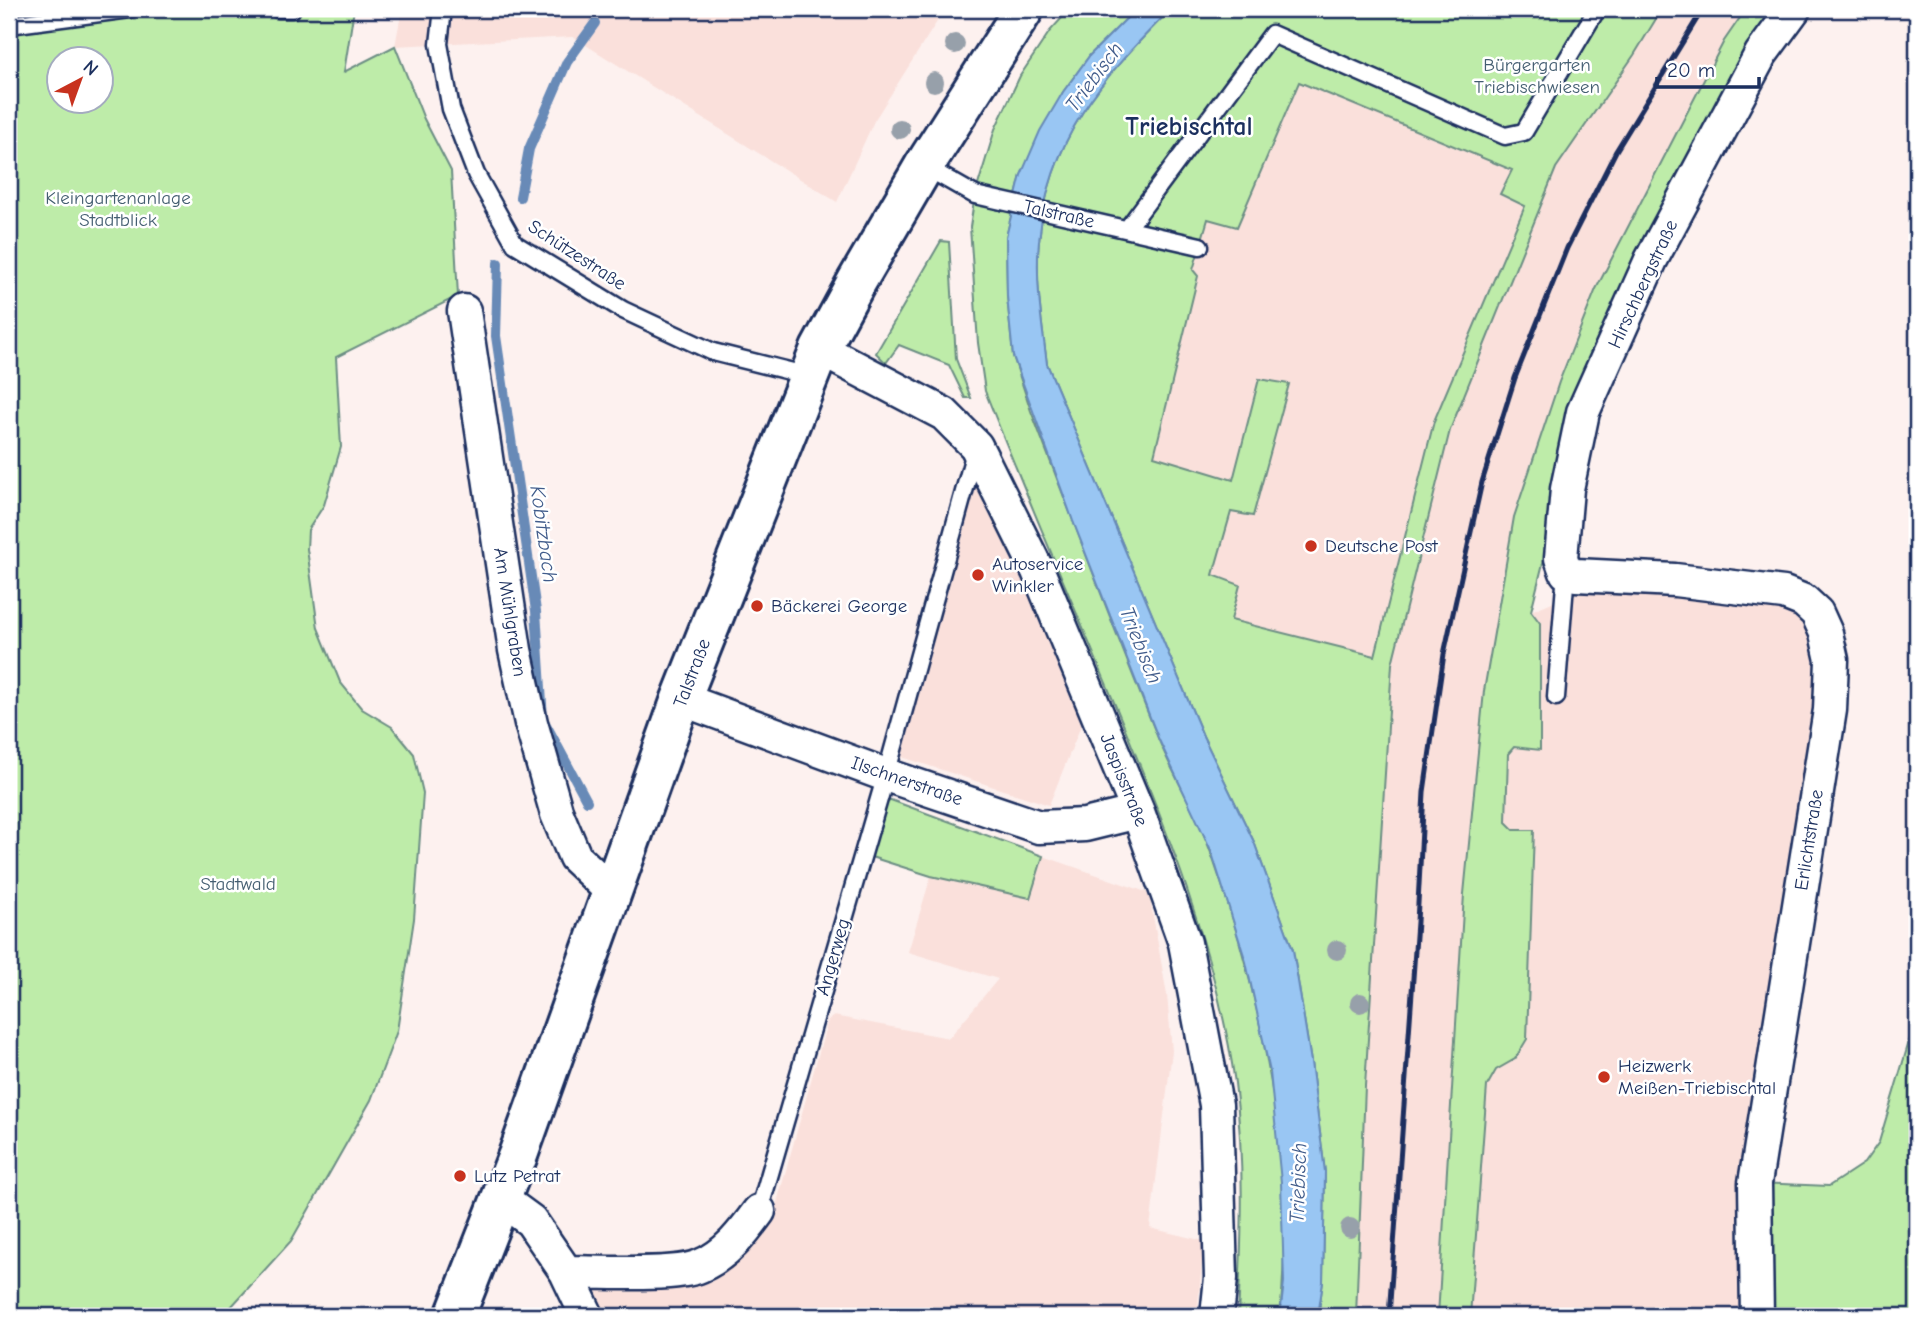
<svg xmlns="http://www.w3.org/2000/svg" width="1926" height="1325" font-family="'Comic Neue',sans-serif">
<style>
.built{fill:#fae0db}
.green{fill:#beeca9;stroke:#6c8e84;stroke-width:2;fill-rule:evenodd}
.water{fill:#99c6f3;stroke:#678ab7;stroke-width:2}
.lines{fill:none;stroke-linecap:round;stroke-linejoin:round}
.stream{stroke:#678ab7;stroke-width:10}
.service-casing{stroke:#1b2f5e;stroke-width:21}
.minor-casing{stroke:#1b2f5e;stroke-width:37}
.secondary-casing{stroke:#1b2f5e;stroke-width:44}
.service{stroke:#fff;stroke-width:16}
.minor{stroke:#fff;stroke-width:32}
.secondary{stroke:#fff;stroke-width:38}
.rail{stroke:#1b2f5e;stroke-width:5}
.tree{fill:#97a0aa}
.poi-dot{fill:#c8321e;stroke:#fff;stroke-width:2.5}
.labels{text-anchor:middle;dominant-baseline:central;stroke-width:5;stroke-linejoin:round;paint-order:stroke}
.park-label{font-size:19px;fill:#445e71;stroke:#fff}
.street-label{font-size:19px;fill:#1b2f5e;stroke:#fff}
.poi-label{font-size:19px;fill:#1b2f5e;stroke:#fff;text-anchor:start}
.water-label{font-size:21px;font-style:italic;fill:#415c8b;stroke:#fff}
.district-label{font-size:26px;font-weight:bold;fill:#1b2f5e;stroke:#fff}
</style>
<rect width="100%" height="100%" fill="#fdf1ef"/>
<filter id="ink" filterUnits="userSpaceOnUse"><feTurbulence type="fractalNoise" baseFrequency=".0143" numOctaves="2"/><feDisplacementMap in="SourceGraphic" scale="14" xChannelSelector="R" yChannelSelector="G"/><feConvolveMatrix kernelMatrix="1 2 1 2 8 2 1 2 1" color-interpolation-filters="sRGB"/></filter>
<g filter="url(#ink)">
<!-- built -->
<path class="built" d="M 402,9 L 945,9 L 874,121 L 837,202 L 573,37 L 395,46 Z
M 1662,9 L 1746,9 L 1724,41 L 1596,289 L 1559,382 L 1514,517 L 1496,612 L 1531,611 L 1590,586 L 1780,607 L 1807,626 L 1832,660 L 1755,1183 L 1757,1316 L 1356,1316 L 1365,1086 L 1339,811 L 1129,458 L 1208,218 L 1318,54 L 1634,55 Z
M 978,474 L 1082,723 L 1049,805 L 899,756 L 971,475 Z
M 1043,856 L 1149,893 L 1167,995 L 1172,1051 L 1150,1228 L 1204,1241 L 1197,1316 L 850,1316 L 849,1314 L 819,1316 L 593,1316 L 588,1281 L 705,1275 L 745,1254 L 764,1232 L 776,1206 L 828,1020 L 834,1016 L 949,1038 L 998,979 L 908,952 L 931,876 L 1030,898 Z"/>
<!-- green -->
<path class="green" d="M 9,9 L 354,9 L 344,72 L 395,46 L 424,119 L 451,171 L 458,296 L 336,357 L 341,447 L 324,505 L 308,530 L 307,549 L 318,628 L 340,682 L 362,709 L 392,727 L 414,754 L 423,793 L 414,919 L 397,1031 L 371,1100 L 291,1241 L 231,1307 L 221,1316 L 9,1316 ZM 60,60 L 102,60 L 102,102 L 60,102 Z
M 1070,9 L 1136,9 L 1090,55 L 1063,92 L 1021,175 L 1006,237 L 1007,296 L 1013,356 L 1031,411 C 1073,520 1114,630 1158,738 C 1174,777 1197,813 1211,853 C 1262,996 1296,1164 1280,1316 L 1238,1316 C 1242,1238 1245,1161 1235,1083 C 1216,949 1165,824 1113,700 C 1070,597 1026,495 985,391 L 978,343 L 970,227 L 975,195 L 995,129 L 1020,76 L 1050,31 Z
M 1171,9 L 1662,9 L 1634,55 L 1556,168 L 1450,430 L 1392,664 L 1365,1086 L 1356,1316 L 1318,1316 L 1323,1282 L 1325,1172 L 1311,1062 L 1293,950 L 1254,842 L 1203,736 L 1047,364 C 1042,325 1035,280 1039,241 C 1049,137 1101,79 1171,9 ZM 1299,82 L 1512,170 L 1500,194 L 1525,206 L 1434,421 L 1375,656 L 1231,620 L 1240,585 L 1213,575 L 1231,512 L 1253,516 L 1289,384 L 1259,379 L 1233,480 L 1154,456 L 1198,276 L 1193,270 L 1208,219 L 1237,227 Z
M 1746,9 L 1780,9 L 1553,491 L 1546,551 L 1531,611 L 1540,623 L 1540,750 L 1514,747 L 1508,754 L 1506,822 L 1514,830 L 1534,830 L 1527,1039 L 1515,1059 L 1496,1070 L 1487,1086 L 1470,1316 L 1438,1316 L 1464,894 L 1484,691 L 1514,517 L 1559,382 L 1596,289 L 1724,41 Z
M 941,241 L 949,242 L 956,359 L 971,398 L 965,398 L 949,365 L 899,345 L 886,363 L 876,353 Z
M 888,799 L 1043,856 L 1030,898 L 931,876 L 868,856 Z
M 1917,1015 L 1917,1316 L 1757,1316 L 1755,1183 L 1829,1186 L 1864,1163 L 1879,1142 Z"/>
<!-- water -->
<path class="water" d="M 1136,9 L 1171,9 C 1101,79 1049,137 1039,241 C 1035,280 1042,325 1047,364 L 1203,736 L 1254,842 L 1293,950 L 1311,1062 L 1325,1172 L 1323,1282 L 1318,1316 L 1280,1316 L 1284,1282 L 1281,1182 L 1270,1072 L 1246,962 L 1211,850 L 1159,740 L 1073,521 L 1013,356 L 1007,296 L 1006,237 L 1021,175 L 1040,131 L 1063,92 L 1090,55 Z"/>
<g class="lines">
<!-- stream -->
<path class="stream" d="M 520,197 L 529,149 L 567,62 L 595,23
M 498,263 L 496,336 L 536,611 L 543,719 L 587,801"/>
<!-- service casing -->
<g class="service-casing">
<path id="service" d="M 278,9 L 292,9
M 443,9 L 439,44 L 451,109 L 476,174 L 515,244 L 623,310 L 713,352 L 809,376
M 9,25 L 130,9
M 924,166 L 975,195 L 1200,246
M 1127,229 L 1272,34 L 1505,136 L 1524,132 L 1597,9
M 1556,697 L 1566,572
M 759,1211 L 886,775 L 976,448"/>
</g>
<!-- minor casing -->
<g class="minor-casing">
<path id="minor" d="M 464,311 L 515,650 L 531,723 L 557,814 L 575,857 L 612,892
M 820,349 L 944,414 L 976,446 L 1038,571 L 1138,812 L 1185,943 L 1216,1105 L 1221,1278 L 1217,1316
M 681,699 L 886,775 L 1039,827 L 1085,825 L 1138,812
M 501,1199 L 531,1221 L 566,1272 L 587,1316
M 566,1272 C 596,1272 675,1277 700,1266 C 726,1255 743,1233 759,1211
M 1757,1316 L 1755,1183 L 1830,710 L 1832,660 L 1826,633 L 1817,613 L 1804,601 L 1784,593 L 1675,580 L 1576,575 L 1566,572 L 1561,558 L 1567,489 L 1583,412 L 1651,260 L 1761,54 L 1794,9"/>
</g>
<!-- secondary casing -->
<g class="secondary-casing">
<path id="secondary" d="M 455,1316 L 518,1155 L 681,699 L 820,349 L 857,281 L 924,166 L 1024,9"/>
</g>
<!-- service -->
<use href="#service" class="service"/>
<!-- minor -->
<use href="#minor" class="minor"/>
<!-- secondary -->
<use href="#secondary" class="secondary"/>
<!-- rail -->
<path class="rail" d="M 1389,1316 L 1417,922 L 1424,792 L 1444,654 L 1482,482 L 1515,378 L 1567,248 L 1616,151 L 1703,9"/>
</g>
<!-- trees -->
<g class="tree">
<circle cx="955" cy="44" r="10"/>
<circle cx="934" cy="82" r="10"/>
<circle cx="900" cy="129" r="10"/>
<circle cx="1337" cy="950" r="10"/>
<circle cx="1360" cy="1003" r="10"/>
<circle cx="1350" cy="1228" r="10"/>
</g>
</g>
<!-- markers -->
<g class="poi-dot">
<circle cx="1311" cy="546" r="7"/>
<circle cx="978" cy="575" r="7"/>
<circle cx="757" cy="606" r="7"/>
<circle cx="1604" cy="1077" r="7"/>
<circle cx="460" cy="1176" r="7"/>
</g>
<g class="labels">
<!-- park labels -->
<g class="park-label">
<text x="1537" y="65">Bürgergarten<tspan x="1537" dy="22">Triebischwiesen</tspan></text>
<text x="118" y="198">Kleingartenanlage<tspan x="118" dy="22">Stadtblick</tspan></text>
<text x="238" y="884">Stadtwald</text>
</g>
<!-- street labels -->
<g class="street-label">
<text transform="translate(1059 214) rotate(13)">Talstraße</text>
<text transform="translate(577 255) rotate(33)">Schützestraße</text>
<text transform="translate(1643 284) rotate(-65)">Hirschbergstraße</text>
<text transform="translate(510 612) rotate(81)">Am Mühlgraben</text>
<text transform="translate(692 673) rotate(-69)">Talstraße</text>
<text transform="translate(1124 780) rotate(68)">Jaspisstraße</text>
<text transform="translate(907 781) rotate(19)">Ilschnerstraße</text>
<text transform="translate(1809 840) rotate(-81)">Erlichtstraße</text>
<text transform="translate(833 957) rotate(-74)">Angerweg</text>
</g>
<!-- poi labels -->
<g class="poi-label">
<text x="1325" y="546">Deutsche Post</text>
<text x="992" y="564">Autoservice<tspan x="992" dy="22">Winkler</tspan></text>
<text x="771" y="606">Bäckerei George</text>
<text x="1618" y="1066">Heizwerk<tspan x="1618" dy="22">Meißen-Triebischtal</tspan></text>
<text x="474" y="1176">Lutz Petrat</text>
</g>
<!-- water labels -->
<g class="water-label">
<text transform="translate(1094 77) rotate(-53)">Triebisch</text>
<text transform="translate(544 534) rotate(82)">Kobitzbach</text>
<text transform="translate(1141 645) rotate(68)">Triebisch</text>
<text transform="translate(1298 1183) rotate(-88)">Triebisch</text>
</g>
<!-- district labels -->
<g class="district-label">
<text x="1189" y="127">Triebischtal</text>
</g>
</g>
<!-- margin -->
<rect width="1926" height="1325" fill="none" stroke="#fff" stroke-width="35"/>
<rect x="18" y="18" width="1891" height="1290" fill="none" stroke="#1b2f5e" stroke-width="2.5" filter="url(#ink)"/>
<!-- north arrow -->
<g transform="translate(80 80) rotate(41)"><circle r="33" fill="#ffffff" stroke="#a4acbf" stroke-width="2"/>
<path d="M0-5L12 26L0 18L-12 26Z" fill="#c8321e"/>
<text y="-10" font-size="19" font-weight="bold" text-anchor="middle" fill="#1b2f5e">N</text>
</g>
<!-- scale -->
<path d="M1657 77v10h102v-10" fill="none" stroke="#1b2f5e" stroke-width="3.5"/>
<text x="1667" y="77" font-size="21" fill="#1b2f5e" stroke="#ffffff" stroke-width="5" paint-order="stroke">20 m</text>
</svg>
